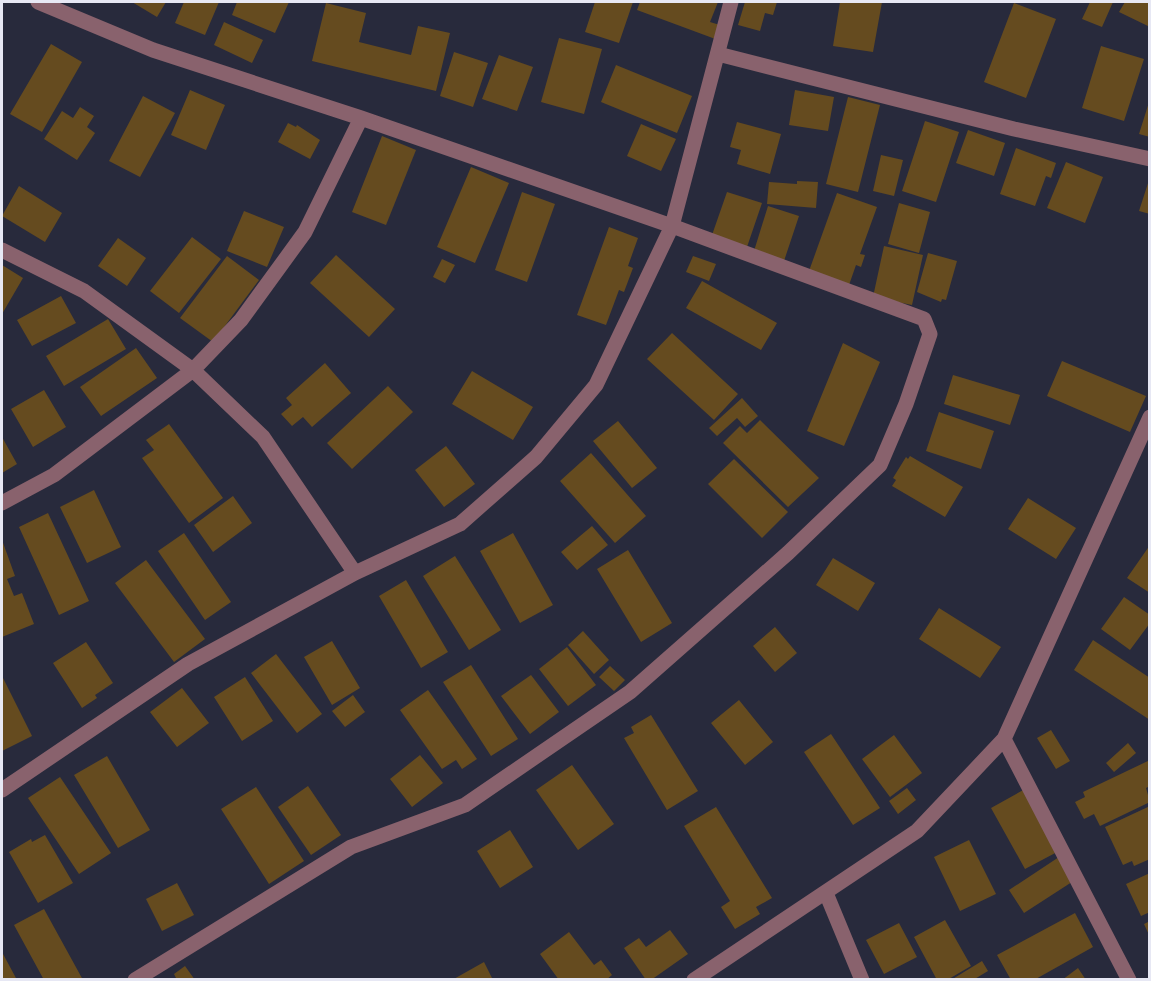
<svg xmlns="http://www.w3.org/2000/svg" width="1151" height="981" font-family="Barlow,sans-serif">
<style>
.building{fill:#654b1f}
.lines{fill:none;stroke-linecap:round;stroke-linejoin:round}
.minor{stroke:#89626d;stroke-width:15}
</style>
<rect width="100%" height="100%" fill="#282a3c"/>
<!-- building -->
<path class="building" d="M 132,2 L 166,2 L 157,17 Z
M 184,2 L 219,2 L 205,35 L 175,23 Z
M 237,2 L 289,2 L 275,33 L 232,15 Z
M 595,2 L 633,2 L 619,43 L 585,32 Z
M 640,2 L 718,2 L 710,22 L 723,26 L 718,40 L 637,10 Z
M 745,2 L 777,2 L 773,15 L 765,13 L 760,31 L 738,25 Z
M 840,2 L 882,2 L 873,52 L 833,46 Z
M 1090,2 L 1113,2 L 1102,27 L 1082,19 Z
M 1125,2 L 1150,2 L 1150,27 L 1119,12 Z
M 326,3 L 366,13 L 359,42 L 411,55 L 418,26 L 450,33 L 436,91 L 312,61 Z
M 1014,3 L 1056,19 L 1026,98 L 984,82 Z
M 224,22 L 263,40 L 252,63 L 214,45 Z
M 559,38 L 602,49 L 584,114 L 541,102 Z
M 51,44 L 82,62 L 42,132 L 10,114 Z
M 1101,46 L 1144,59 L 1124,121 L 1082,108 Z
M 454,52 L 488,63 L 473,107 L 440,96 Z
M 499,55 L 533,67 L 517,111 L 482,99 Z
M 616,65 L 692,96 L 677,133 L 601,102 Z
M 190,90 L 225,105 L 206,150 L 171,135 Z
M 795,90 L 834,97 L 828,131 L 789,125 Z
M 143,96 L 175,113 L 140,177 L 109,161 Z
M 848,97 L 880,105 L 858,192 L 826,184 Z
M 1150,99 L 1150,137 L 1139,134 Z
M 80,107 L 94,116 L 87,127 L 95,133 L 77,160 L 44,139 L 62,111 L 73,118 Z
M 925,121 L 959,132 L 936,202 L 902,191 Z
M 737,122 L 781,134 L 770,174 L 737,164 L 741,150 L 730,147 Z
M 288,123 L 296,127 L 297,125 L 320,140 L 310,159 L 278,142 Z
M 641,124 L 676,139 L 661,171 L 627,156 Z
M 968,130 L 1005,143 L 994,176 L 956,163 Z
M 382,136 L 416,150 L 386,225 L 352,212 Z
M 1016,148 L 1056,163 L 1051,178 L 1046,176 L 1035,206 L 1000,194 Z
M 881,155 L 903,160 L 894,196 L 873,191 Z
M 1066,162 L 1103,177 L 1085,223 L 1047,208 Z
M 471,167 L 509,183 L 475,263 L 437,247 Z
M 1150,177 L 1150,214 L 1139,211 Z
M 797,181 L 818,182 L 816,208 L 767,204 L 769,182 L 797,184 Z
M 19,186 L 62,213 L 45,242 L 2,216 Z
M 522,192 L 555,204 L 527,282 L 495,270 Z
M 727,192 L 762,203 L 747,247 L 712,235 Z
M 837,193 L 877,207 L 860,254 L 865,255 L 861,267 L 856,265 L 849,285 L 809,271 Z
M 899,203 L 930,212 L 919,253 L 888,244 Z
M 768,206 L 799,216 L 784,261 L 754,251 Z
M 244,211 L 284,227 L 267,267 L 227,251 Z
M 609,227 L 638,238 L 628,266 L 633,268 L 624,292 L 619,290 L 606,325 L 577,315 Z
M 192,237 L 221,259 L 179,313 L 150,291 Z
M 118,238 L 146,258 L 127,286 L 98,266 Z
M 884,246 L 923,255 L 912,305 L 873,297 Z
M 928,253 L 957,261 L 946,300 L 942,299 L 941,302 L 917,292 Z
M 336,255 L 395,309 L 369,337 L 310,283 Z
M 227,256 L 259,280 L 213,342 L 180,318 Z
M 693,256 L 716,264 L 709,281 L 686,272 Z
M 442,259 L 455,265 L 445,283 L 433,277 Z
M 2,265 L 23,278 L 2,314 Z
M 702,281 L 777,323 L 761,350 L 686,308 Z
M 61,296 L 76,323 L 32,346 L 17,320 Z
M 108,319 L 126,349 L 64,386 L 46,356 Z
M 672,333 L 738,394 L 714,420 L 647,359 Z
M 843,343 L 880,362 L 844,446 L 807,431 Z
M 136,348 L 157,378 L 101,416 L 80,387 Z
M 1062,361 L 1146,396 L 1130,432 L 1047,396 Z
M 325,363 L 351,393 L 312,427 L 303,417 L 292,426 L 281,414 L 292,405 L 286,398 Z
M 472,371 L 533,407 L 513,440 L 452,404 Z
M 953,375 L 1020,395 L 1010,425 L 944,404 Z
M 388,386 L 413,412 L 352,469 L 327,443 Z
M 44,390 L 66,427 L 33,447 L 11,409 Z
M 742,398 L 758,416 L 745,427 L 737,418 L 717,436 L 709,428 Z
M 939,412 L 994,431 L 981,469 L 926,451 Z
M 760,420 L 819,478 L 788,507 L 723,443 L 740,426 L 747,433 Z
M 618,421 L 657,468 L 632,488 L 593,441 Z
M 169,424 L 223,498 L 189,523 L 142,458 L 154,450 L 146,440 Z
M 2,437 L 17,464 L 2,473 Z
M 446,446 L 475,484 L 444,507 L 415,470 Z
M 591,453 L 646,516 L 615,543 L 560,481 Z
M 910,456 L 963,487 L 945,517 L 892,486 L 896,480 L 893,478 L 906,457 L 908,459 Z
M 734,459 L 788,512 L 762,538 L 708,484 Z
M 94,490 L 121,547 L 87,563 L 60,507 Z
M 233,496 L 252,523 L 213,552 L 194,525 Z
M 1028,498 L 1076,528 L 1056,559 L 1008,529 Z
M 48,513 L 89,601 L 59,615 L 19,527 Z
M 592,526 L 608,545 L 577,570 L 561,552 Z
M 184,533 L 231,602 L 205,620 L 158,551 Z
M 513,533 L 553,605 L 520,623 L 480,551 Z
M 2,540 L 15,576 L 7,579 L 14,596 L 22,593 L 34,624 L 2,637 Z
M 1150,545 L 1150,593 L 1127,578 Z
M 628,550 L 672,623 L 641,642 L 597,569 Z
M 455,556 L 501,630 L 469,650 L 423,576 Z
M 833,558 L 875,583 L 858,611 L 816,585 Z
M 146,560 L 205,639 L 174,662 L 115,583 Z
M 406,580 L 448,652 L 421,668 L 379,596 Z
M 1124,597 L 1150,615 L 1150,623 L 1130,650 L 1101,629 Z
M 939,608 L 1001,647 L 980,678 L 919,639 Z
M 775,627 L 797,653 L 775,672 L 753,646 Z
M 583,631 L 609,660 L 594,674 L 568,645 Z
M 1093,640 L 1150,678 L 1150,720 L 1074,670 Z
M 332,641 L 360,688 L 332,705 L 304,657 Z
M 86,642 L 113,683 L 95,695 L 97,698 L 82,708 L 53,663 Z
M 567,647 L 596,685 L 568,706 L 539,669 Z
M 276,654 L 322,714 L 297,733 L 251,673 Z
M 471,665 L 518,739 L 491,756 L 443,682 Z
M 610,666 L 625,680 L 614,691 L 599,677 Z
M 531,675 L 559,712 L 530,734 L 501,696 Z
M 2,676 L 32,736 L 2,751 Z
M 245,677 L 273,721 L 242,741 L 214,697 Z
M 182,688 L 209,723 L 177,747 L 150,712 Z
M 428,690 L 477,759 L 462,769 L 456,760 L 442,769 L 400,710 Z
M 353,695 L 365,712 L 345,727 L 332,711 Z
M 739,700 L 773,742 L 745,765 L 711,723 Z
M 651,715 L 698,791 L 667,810 L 624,738 L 634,733 L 631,727 Z
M 1051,730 L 1070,761 L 1056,769 L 1037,738 Z
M 831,734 L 880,808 L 853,825 L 804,752 Z
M 894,735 L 922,773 L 890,797 L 862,759 Z
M 1128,743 L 1136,753 L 1114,772 L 1106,763 Z
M 420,755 L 443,783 L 412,807 L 390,779 Z
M 107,756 L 150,830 L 118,848 L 74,775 Z
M 1150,760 L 1150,786 L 1146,788 L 1150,802 L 1100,826 L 1094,814 L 1084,819 L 1075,802 L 1085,797 L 1083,792 Z
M 572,765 L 614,824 L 578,850 L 536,790 Z
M 60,777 L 111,853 L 79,874 L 28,798 Z
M 308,786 L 341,835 L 311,855 L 278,807 Z
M 256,787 L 304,861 L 269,884 L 221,809 Z
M 907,788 L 916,800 L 898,814 L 889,801 Z
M 1025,789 L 1059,851 L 1025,869 L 991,808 Z
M 1150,806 L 1150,859 L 1134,866 L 1132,861 L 1123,865 L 1105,827 Z
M 716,807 L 772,898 L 756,907 L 760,914 L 735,929 L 721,907 L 730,901 L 684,826 Z
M 510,830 L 533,867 L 500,888 L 477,851 Z
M 45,835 L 73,883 L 38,903 L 9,852 L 31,839 L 32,842 Z
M 969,840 L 996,894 L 960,911 L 934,857 Z
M 1059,857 L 1075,880 L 1024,913 L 1009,890 Z
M 1150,873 L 1150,912 L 1141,916 L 1126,884 Z
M 177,883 L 194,915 L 162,931 L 146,899 Z
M 44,909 L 83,980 L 44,980 L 14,925 Z
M 1075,913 L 1093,947 L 1034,980 L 1011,980 L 997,955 Z
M 945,920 L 971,966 L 947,980 L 937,980 L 914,937 Z
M 1150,921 L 1150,937 L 1144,924 Z
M 899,923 L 917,957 L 884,974 L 866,940 Z
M 670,930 L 688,954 L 651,980 L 646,980 L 624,948 L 639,938 L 646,947 Z
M 569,932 L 594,965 L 601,960 L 612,975 L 606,980 L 559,980 L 540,954 Z
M 2,952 L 17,980 L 2,980 Z
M 982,961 L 988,971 L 973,980 L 951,980 Z
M 484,962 L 493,980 L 452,980 Z
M 185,966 L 195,980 L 177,980 L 174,974 Z
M 1078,968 L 1086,980 L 1062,980 Z"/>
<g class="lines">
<!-- minor -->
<path class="minor" d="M 38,2 L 153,50 L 361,118 L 672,226 L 924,319 L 930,334 L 906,404 L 880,465 L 788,553 L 630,692 L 465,805 L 351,847 L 135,980
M 718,54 L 1014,129 L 1150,159
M 2,250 L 84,291 L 193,370 L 263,437 L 355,573
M 2,503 L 54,475 L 193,370 L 241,320 L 305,232 L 361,118
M 1004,739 L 1129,980
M 2,790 L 188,664 L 355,573 L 460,524 L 536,457 L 596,385 L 672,226 L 731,2
M 826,893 L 862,980
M 694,980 L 917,831 L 1004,739 L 1150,417"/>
</g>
<!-- border -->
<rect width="1151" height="981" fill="none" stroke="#e7e8f4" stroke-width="6"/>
</svg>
